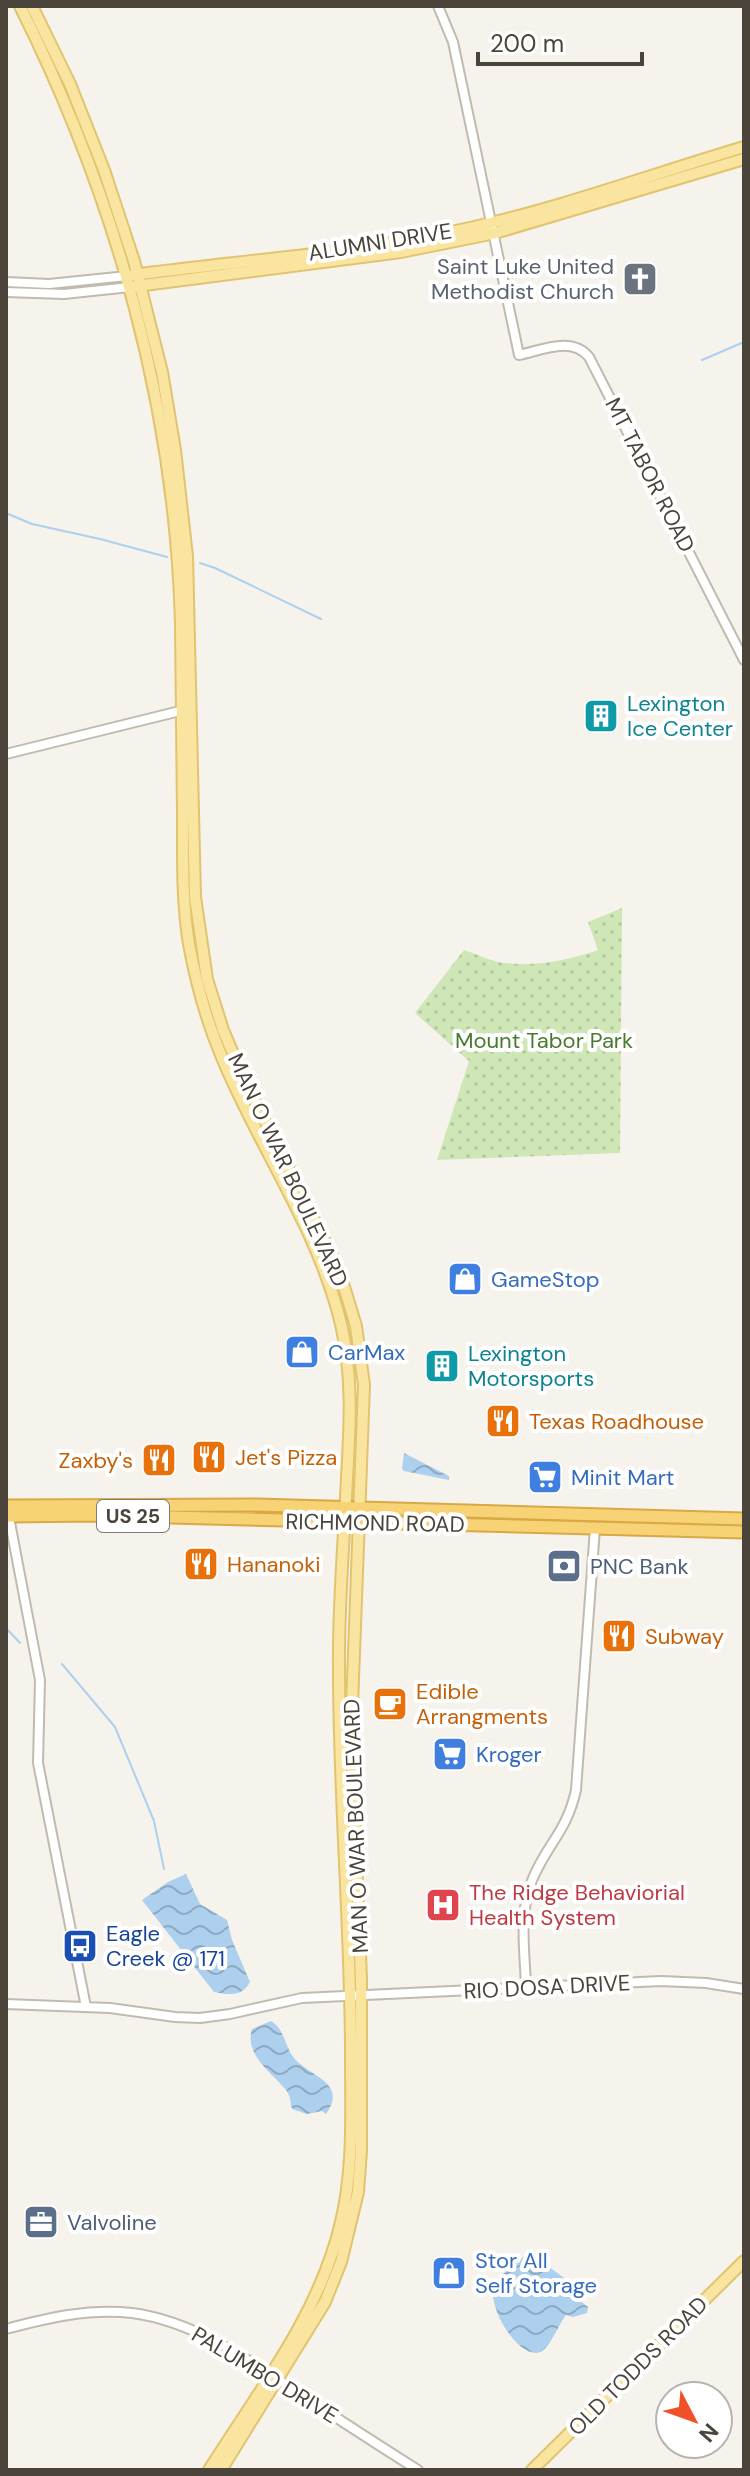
<svg xmlns="http://www.w3.org/2000/svg" width="750" height="2476" font-family="'DM Sans',sans-serif">
<style>
.park{fill:url(#park-dots)}
.water{fill:url(#water-waves)}
.lines{fill:none;stroke-linecap:round;stroke-linejoin:round}
.stream{stroke:#acd0ee;stroke-width:2}
.minor-casing{stroke:#c1bbaf;stroke-width:12}
.major-casing{stroke:#e0c470;stroke-width:14}
.highway-casing{stroke:#d8a944;stroke-width:15}
.minor{stroke:#fff;stroke-width:8}
.major{stroke:#fae5a0;stroke-width:10}
.highway{stroke:#f8d375;stroke-width:11}
.labels{text-anchor:middle;dominant-baseline:central;stroke-width:8;stroke-linejoin:round;paint-order:stroke}
.shield{fill:#fff;stroke:#807c75;stroke-width:2}
.shield-label{font-size:20px;font-weight:bold;fill:#4a443a}
.street-label{font-size:22px;fill:#4a443a;stroke:#fff}
.worship-label{font-size:22px;fill:#5b616d;stroke:#fff;text-anchor:end}
.culture-label{font-size:22px;fill:#0d838f;stroke:#fff;text-anchor:start}
.park-label{font-size:22px;fill:#477a2e;stroke:#fff}
.shop-label{font-size:22px;fill:#366cbe;stroke:#fff;text-anchor:start}
.food-label{font-size:22px;fill:#c56008;stroke:#fff;text-anchor:start}
.service-label{font-size:22px;fill:#4e5e75;stroke:#fff;text-anchor:start}
.health-label{font-size:22px;fill:#be3a42;stroke:#fff;text-anchor:start}
.transit-label{font-size:22px;fill:#164399;stroke:#fff;text-anchor:start}
</style>
<defs>
<pattern id="park-dots" width="8" height="8" patternUnits="userSpaceOnUse" patternTransform="scale(2)"><rect width="8" height="8" fill="#cfe7b7"/><path d="M2 2h.1M6 6h.1" fill="none" stroke="#b3c79e" stroke-width="1.8" stroke-linecap="round"/></pattern>
<pattern id="water-waves" width="16" height="10" patternUnits="userSpaceOnUse" patternTransform="scale(2)"><rect width="16" height="10" fill="#acd0ee"/><path d="M0 5q4-4 8 0t8 0" fill="none" stroke="#8eaac2"/></pattern>
</defs>
<rect width="100%" height="100%" fill="#f5f3ec"/>
<!-- park -->
<path class="park" d="M 622,908 L 620,1153 L 437,1160 L 469,1061 L 415,1013 L 464,950 C 477,954 492,962 505,963 C 535,967 570,960 598,950 L 588,922 Z"/>
<!-- water -->
<path class="water" d="M 404,1453 L 449,1476 L 449,1480 L 404,1471 L 402,1469 Z
M 186,1874 L 200,1904 L 227,1920 L 232,1940 L 250,1982 C 242,1997 229,1995 214,1992 L 142,1900 L 168,1882 Z
M 271,2021 C 284,2028 285,2047 294,2058 C 308,2076 349,2082 326,2114 L 322,2111 L 307,2114 L 292,2109 C 290,2102 291,2096 286,2090 C 272,2073 244,2055 252,2029 Z
M 525,2255 L 542,2262 L 563,2277 L 573,2295 L 588,2307 L 587,2313 L 573,2317 L 566,2315 C 559,2324 550,2347 542,2351 C 520,2364 486,2305 494,2286 C 499,2274 516,2264 525,2255 Z"/>
<g class="lines">
<!-- stream -->
<path class="stream" d="M 702,360 L 744,342
M 6,513 L 32,524 L 100,539 L 167,557
M 200,563 L 215,568 L 321,619
M 6,1628 L 20,1643
M 62,1664 L 115,1727 L 154,1821 L 164,1869"/>
<!-- minor casing -->
<g class="minor-casing">
<path id="minor" d="M 438,6 L 453,42 L 519,355 C 542,350 572,336 589,357 L 744,660
M 6,282 L 49,284 L 127,276
M 6,292 L 64,294 L 130,287
M 6,754 L 188,709
M 8,1512 L 40,1680 L 38,1763 L 86,2007
M 526,1988 C 525,1951 518,1913 533,1878 C 548,1843 567,1831 576,1790 L 595,1528
M 6,2004 L 110,2008 L 175,2017 L 200,2018 L 230,2014 L 302,1998 L 661,1981 L 706,1983 L 744,1989
M 6,2329 C 47,2318 89,2308 132,2313 C 194,2321 249,2360 300,2394 C 340,2420 378,2445 418,2470"/>
</g>
<!-- major casing -->
<g class="major-casing">
<path id="major" d="M 20,6 C 116,198 175,408 181,623 C 182,687 182,752 183,816 C 183,858 182,902 189,944 C 196,982 206,1019 221,1055 C 258,1146 318,1228 341,1324 C 353,1375 350,1426 347,1478 C 344,1542 338,1606 339,1670 C 339,1799 351,1927 351,2056 C 351,2111 354,2168 341,2222 C 320,2314 258,2392 209,2470
M 32,6 L 70,84 L 104,170 L 134,261 L 162,372 L 175,450 L 187,556 L 195,897 L 207,979 L 223,1030 L 243,1077 L 339,1270 L 356,1326 L 364,1385 L 351,1733 L 361,1979 L 361,2151 L 358,2192 L 341,2262 L 325,2302 L 221,2470
M 133,275 C 246,260 359,253 470,228 C 563,207 653,174 744,147
M 136,286 L 401,252 L 495,233 L 744,159
M 532,2470 L 744,2261"/>
</g>
<!-- highway casing -->
<g class="highway-casing">
<path id="highway" d="M 6,1506 L 257,1505 L 744,1519
M 6,1516 L 95,1515 L 744,1532"/>
</g>
<!-- minor -->
<use href="#minor" class="minor"/>
<!-- major -->
<use href="#major" class="major"/>
<!-- highway -->
<use href="#highway" class="highway"/>
</g>
<!-- icons -->
<defs>
<g id="church-square" transform="scale(1.8)"><rect x="-9" y="-9" width="18" height="18" rx="4" fill="#6b7280" stroke="#fff"/><path d="M-1.2-6h2.4v3.5h3.3v2.4h-3.3V6h-2.4V-.1h-3.3v-2.4h3.3Z" fill="#fff"/></g>
<g id="building-square" transform="scale(1.8)"><rect x="-9" y="-9" width="18" height="18" rx="4" fill="#0f9aa8" stroke="#fff"/><path d="M-4-6H4V6H1V3H-1V6H-4ZM-2.5-4.3h1.7v1.8h-1.7ZM.8-4.3h1.7v1.8H.8ZM-2.5-1h1.7V.8h-1.7ZM.8-1h1.7V.8H.8Z" fill="#fff"/></g>
<g id="shop-square" transform="scale(1.8)"><rect x="-9" y="-9" width="18" height="18" rx="4" fill="#3f7fe0" stroke="#fff"/><path d="M-5-2.5h2.3a2.7 3.5 0 0 1 5.4 0H5L5.5 6h-11ZM-1.5-2.5h3a1.5 2.3 0 0 0-3 0Z" fill="#fff"/></g>
<g id="restaurant-square" transform="scale(1.8)"><rect x="-9" y="-9" width="18" height="18" rx="4" fill="#e8710a" stroke="#fff"/><path d="M-5-6h1v4h1v-4h1v4h1v-4h1v5L-1.5 .5V6h-2V.5L-5-1ZM5-6V6H3V1.5H1.5Q1.5-4 5-6Z" fill="#fff"/></g>
<g id="supermarket-square" transform="scale(1.8)"><rect x="-9" y="-9" width="18" height="18" rx="4" fill="#3f7fe0" stroke="#fff"/><path d="M-6-5.5h2.5l.6 2H6L4.5 2H-2.5L-4.4-4H-6ZM-1.5 3.2a1.3 1.3 0 1 0 .1 0ZM3 3.2a1.3 1.3 0 1 0 .1 0Z" fill="#fff"/></g>
<g id="bank-square" transform="scale(1.8)"><rect x="-9" y="-9" width="18" height="18" rx="4" fill="#5c6f8a" stroke="#fff"/><path d="M-6-4H6V4H-6ZM0-2.3a2.3 2.3 0 1 0 0 4.6a2.3 2.3 0 1 0 0-4.6Z" fill="#fff"/></g>
<g id="cafe-square" transform="scale(1.8)"><rect x="-9" y="-9" width="18" height="18" rx="4" fill="#e8710a" stroke="#fff"/><path d="M-5.5-4.5H6V0H3Q3 3.5 0 3.5H-2.5Q-5.5 3.5-5.5 0ZM3-3.2v2h1.7v-2ZM-6 4.5H4V6H-6Z" fill="#fff"/></g>
<g id="hospital-square" transform="scale(1.8)"><rect x="-9" y="-9" width="18" height="18" rx="4" fill="#e0444e" stroke="#fff"/><path d="M-5-5h3v3.5h4V-5h3V5h-3V1.5h-4V5h-3Z" fill="#fff"/></g>
<g id="bus-square" transform="scale(1.8)"><rect x="-9" y="-9" width="18" height="18" rx="4" fill="#1a4fb4" stroke="#fff"/><path d="M-5-6H5V4H4V6H2V4H-2V6H-4V4H-5ZM-3.5-4V0h7V-4ZM-3.5 1.2v1.5H-2V1.2ZM2 1.2v1.5H3.5V1.2Z" fill="#fff"/></g>
<g id="office-square" transform="scale(1.8)"><rect x="-9" y="-9" width="18" height="18" rx="4" fill="#5c6f8a" stroke="#fff"/><path d="M-6-3h4V-5.5h4V-3h4V5H-6ZM-1-4.5V-3h2v-1.5ZM-6 0V1H6V0Z" fill="#fff"/></g>
</defs>
<g fill-rule="evenodd">
<use href="#church-square" x="640" y="279"/>
<use href="#building-square" x="601" y="716"/>
<use href="#shop-square" x="465" y="1279"/>
<use href="#shop-square" x="302" y="1352"/>
<use href="#building-square" x="442" y="1366"/>
<use href="#restaurant-square" x="503" y="1421"/>
<use href="#restaurant-square" x="209" y="1457"/>
<use href="#restaurant-square" x="159" y="1460"/>
<use href="#supermarket-square" x="545" y="1477"/>
<use href="#restaurant-square" x="201" y="1564"/>
<use href="#bank-square" x="564" y="1566"/>
<use href="#restaurant-square" x="619" y="1636"/>
<use href="#cafe-square" x="390" y="1704"/>
<use href="#supermarket-square" x="450" y="1754"/>
<use href="#hospital-square" x="443" y="1905"/>
<use href="#bus-square" x="80" y="1946"/>
<use href="#office-square" x="41" y="2222"/>
<use href="#shop-square" x="449" y="2273"/>
</g>
<g class="labels">
<!-- shield labels -->
<rect class="shield" x="97" y="1500" width="72" height="32" rx="6"/>
<g class="shield-label">
<text x="133" y="1516">US 25</text>
</g>
<!-- street labels -->
<g class="street-label">
<text transform="translate(380 242) rotate(-9)">ALUMNI DRIVE</text>
<text transform="translate(650 475) rotate(63)">MT TABOR ROAD</text>
<text transform="translate(288 1170) rotate(65)">MAN O WAR BOULEVARD</text>
<text transform="translate(375 1523) rotate(1)">RICHMOND ROAD</text>
<text transform="translate(356 1826) rotate(-92)">MAN O WAR BOULEVARD</text>
<text transform="translate(547 1987) rotate(-3)">RIO DOSA DRIVE</text>
<text transform="translate(638 2366) rotate(-45)">OLD TODDS ROAD</text>
<text transform="translate(265 2375) rotate(31)">PALUMBO DRIVE</text>
</g>
<!-- worship labels -->
<g class="worship-label">
<text x="614" y="266">Saint Luke United<tspan x="614" dy="25">Methodist Church</tspan></text>
</g>
<!-- culture labels -->
<g class="culture-label">
<text x="627" y="703">Lexington<tspan x="627" dy="25">Ice Center</tspan></text>
<text x="468" y="1353">Lexington<tspan x="468" dy="25">Motorsports</tspan></text>
</g>
<!-- park labels -->
<g class="park-label">
<text x="544" y="1040">Mount Tabor Park</text>
</g>
<!-- shop labels -->
<g class="shop-label">
<text x="491" y="1279">GameStop</text>
<text x="328" y="1352">CarMax</text>
<text x="571" y="1477">Minit Mart</text>
<text x="476" y="1754">Kroger</text>
<text x="475" y="2260">Stor All<tspan x="475" dy="25">Self Storage</tspan></text>
</g>
<!-- food labels -->
<g class="food-label">
<text x="529" y="1421">Texas Roadhouse</text>
<text x="235" y="1457">Jet's Pizza</text>
<text x="133" y="1460" text-anchor="end">Zaxby's</text>
<text x="227" y="1564">Hananoki</text>
<text x="645" y="1636">Subway</text>
<text x="416" y="1691">Edible<tspan x="416" dy="25">Arrangments</tspan></text>
</g>
<!-- service labels -->
<g class="service-label">
<text x="590" y="1566">PNC Bank</text>
<text x="67" y="2222">Valvoline</text>
</g>
<!-- health labels -->
<g class="health-label">
<text x="469" y="1892">The Ridge Behaviorial<tspan x="469" dy="25">Health System</tspan></text>
</g>
<!-- transit labels -->
<g class="transit-label">
<text x="106" y="1933">Eagle<tspan x="106" dy="25">Creek @ 171</tspan></text>
</g>
</g>
<!-- border -->
<rect width="750" height="2476" fill="none" stroke="#4a443a" stroke-width="16"/>
<!-- north arrow -->
<g transform="translate(694 2420) rotate(131)"><circle r="38" fill="#ffffff" stroke="#b7b4b0" stroke-width="2"/>
<path d="M0-6L14 30L0 20L-14 30Z" fill="#f15128"/>
<text y="-12" font-size="22" font-weight="bold" text-anchor="middle" fill="#4a443a">N</text>
</g>
<!-- scale -->
<path d="M478 52v12h164v-12" fill="none" stroke="#4a443a" stroke-width="4"/>
<text x="490" y="52" font-size="24" fill="#4a443a" stroke="#ffffff" stroke-width="6" paint-order="stroke">200 m</text>
</svg>
